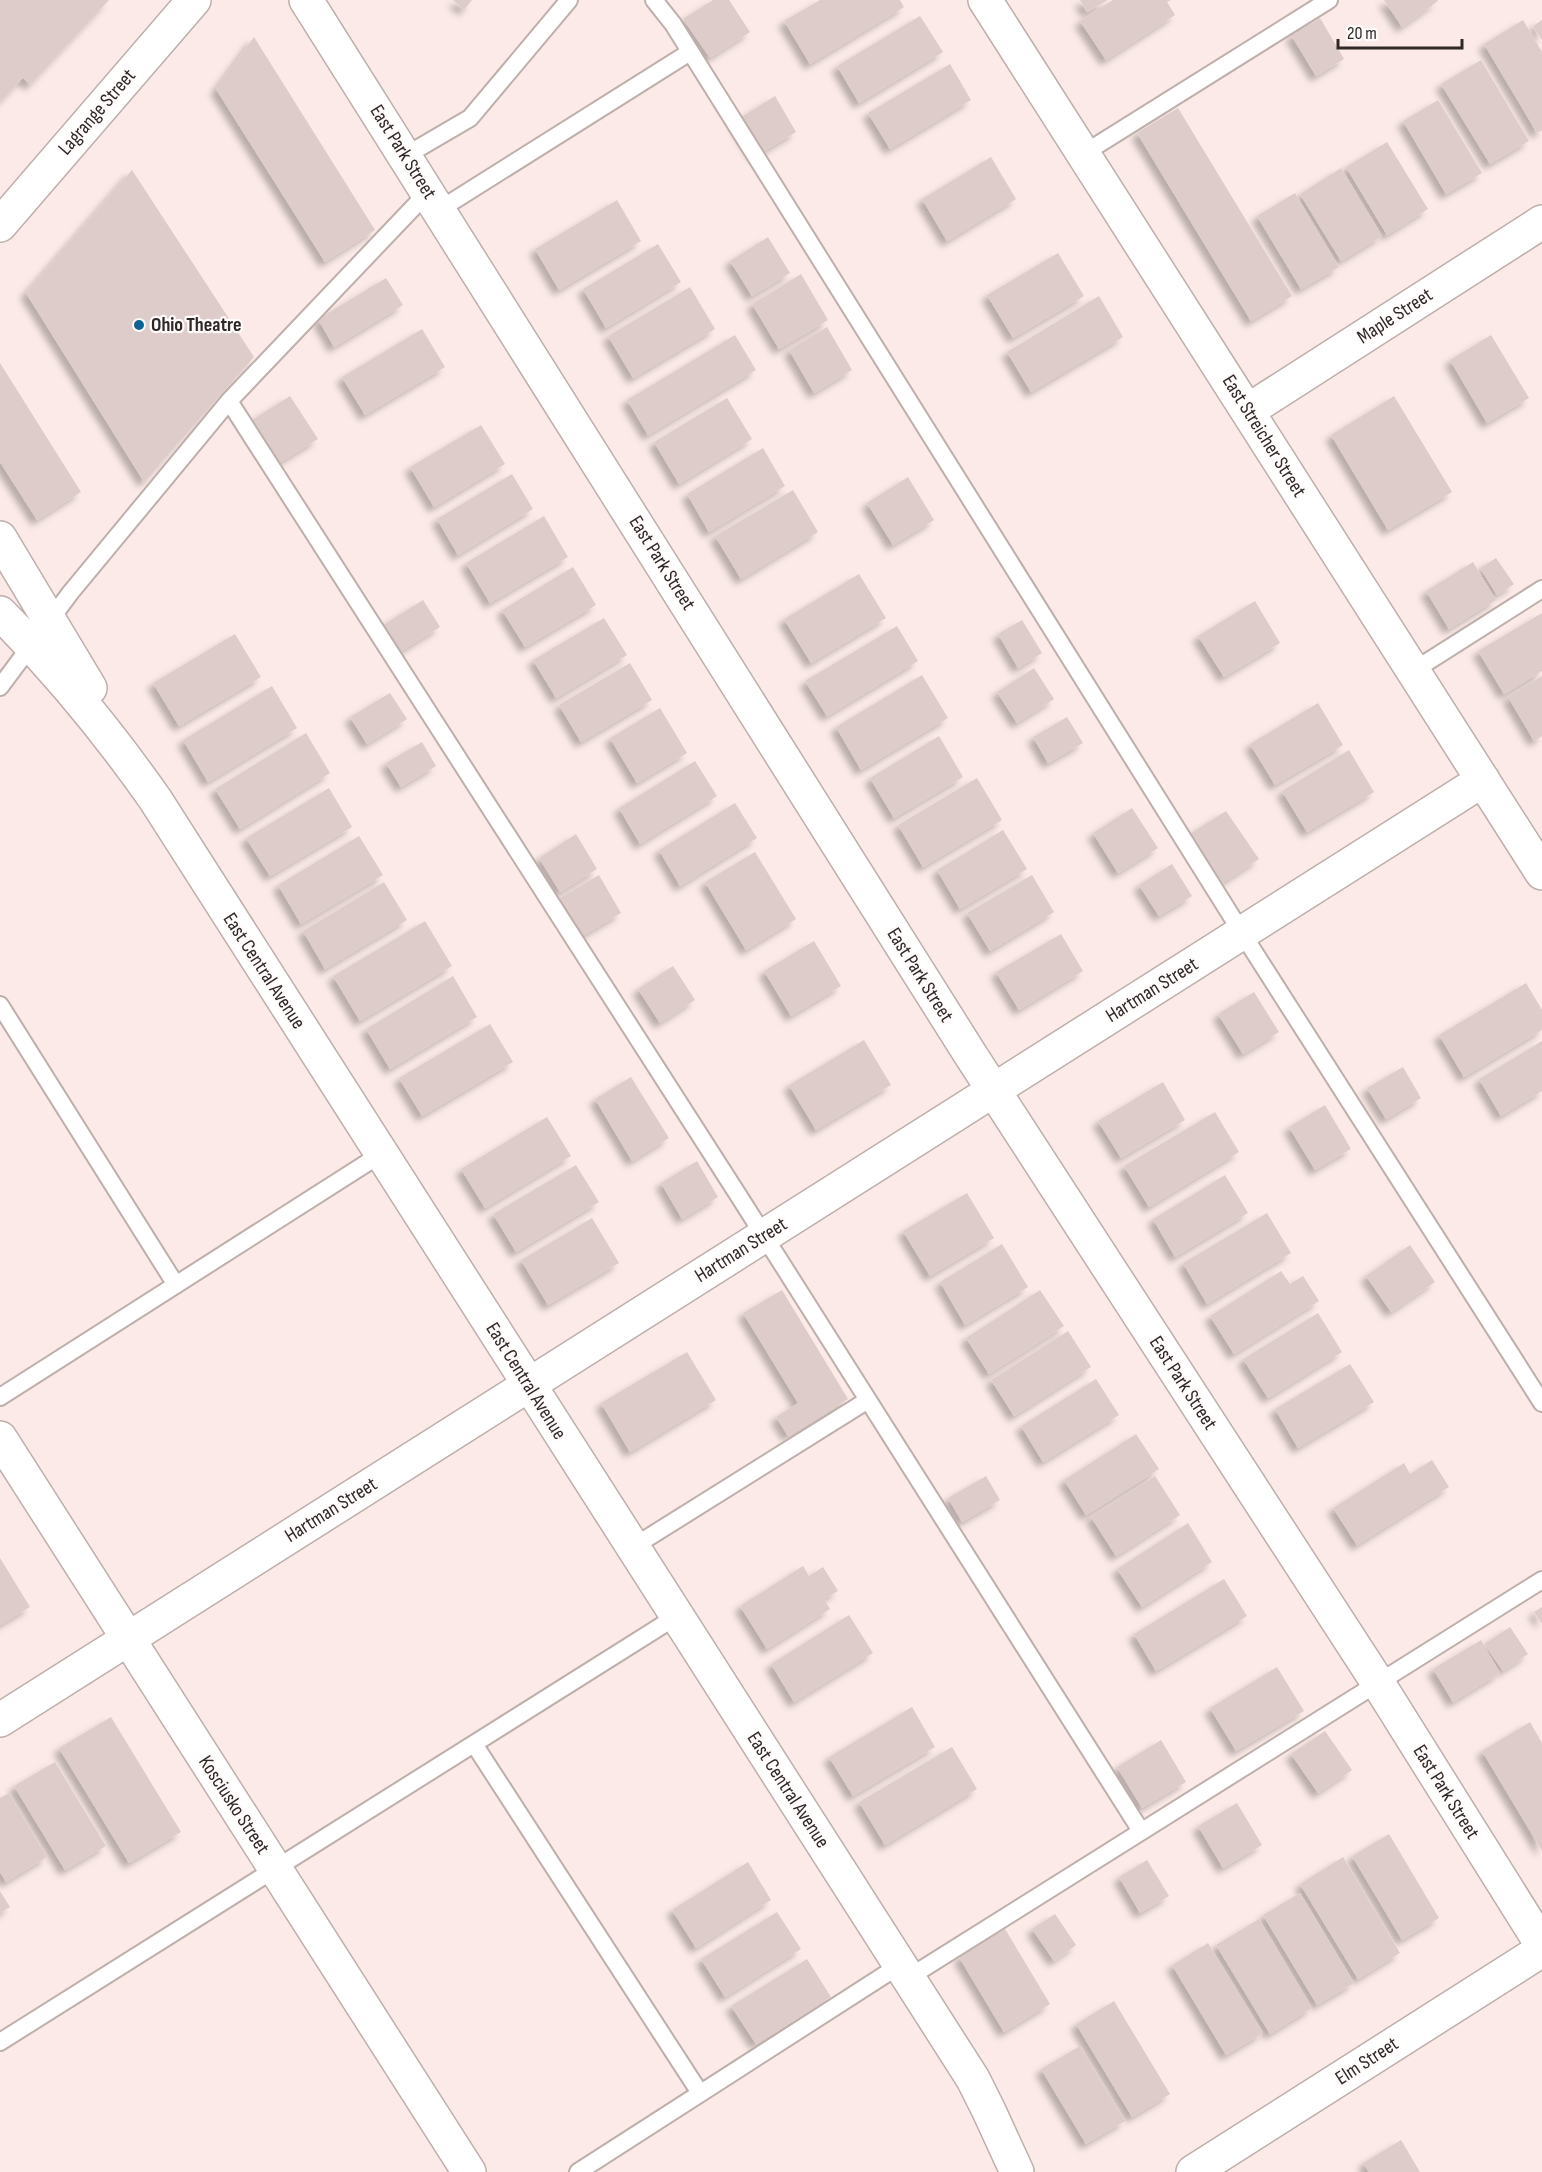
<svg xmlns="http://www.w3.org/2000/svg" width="1542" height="2172" font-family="'Sofia Sans Condensed',sans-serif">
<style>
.building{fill:#ddccc9;filter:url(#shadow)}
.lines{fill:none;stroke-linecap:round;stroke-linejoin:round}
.lane-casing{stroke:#beafab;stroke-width:20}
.street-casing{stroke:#beafab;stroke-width:36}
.secondary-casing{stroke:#beafab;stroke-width:36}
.lane{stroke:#fff;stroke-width:16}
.street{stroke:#fff;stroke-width:33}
.secondary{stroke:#fff;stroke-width:33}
.poi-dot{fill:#0d6394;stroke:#fefbfa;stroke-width:2}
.labels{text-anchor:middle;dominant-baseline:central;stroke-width:4.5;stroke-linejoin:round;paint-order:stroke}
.street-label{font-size:20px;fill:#2e2827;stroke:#fefbfa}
.poi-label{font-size:20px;font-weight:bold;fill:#2e2827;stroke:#fefbfa;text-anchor:start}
</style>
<defs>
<filter id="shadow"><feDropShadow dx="-5.5" dy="5.5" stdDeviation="3" flood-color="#0004"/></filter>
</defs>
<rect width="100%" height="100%" fill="#fbeae7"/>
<!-- building -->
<path class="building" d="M 0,0 L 109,0 L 30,85 L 23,78 L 0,102 Z
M 453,0 L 472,0 L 464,10 Z
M 713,0 L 729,0 L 750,32 L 710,58 L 683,19 Z
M 820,0 L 900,0 L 904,7 L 810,64 L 784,21 Z
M 1080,0 L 1108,0 L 1087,12 Z
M 1113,0 L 1171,0 L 1167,2 L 1175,15 L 1106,60 L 1080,21 Z
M 1384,0 L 1437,0 L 1438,1 L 1402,27 Z
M 920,16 L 943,52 L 859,103 L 837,66 Z
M 1320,18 L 1344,59 L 1316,76 L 1291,35 Z
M 1523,20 L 1542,52 L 1542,130 L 1537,133 L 1484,44 Z
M 1542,20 L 1542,40 L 1533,26 Z
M 254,37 L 375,230 L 325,262 L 216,89 Z
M 1481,60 L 1529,141 L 1490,164 L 1441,84 Z
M 950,64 L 971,100 L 890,149 L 868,113 Z
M 775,96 L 796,132 L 756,156 L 735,121 Z
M 1438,100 L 1482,173 L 1446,194 L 1403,121 Z
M 1178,108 L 1292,296 L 1251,321 L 1137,133 Z
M 1387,142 L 1428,209 L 1387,235 L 1346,167 Z
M 991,157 L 1016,199 L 947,241 L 922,199 Z
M 1341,168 L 1382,236 L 1341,261 L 1300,194 Z
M 132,170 L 254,357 L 144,482 L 26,293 Z
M 1295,193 L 1339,267 L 1301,289 L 1257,216 Z
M 617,200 L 641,241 L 559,290 L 535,249 Z
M 768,237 L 790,273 L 752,296 L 730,261 Z
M 658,244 L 681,282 L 606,328 L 583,289 Z
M 1058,253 L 1084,296 L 1013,338 L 987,295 Z
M 801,274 L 828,320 L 779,349 L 752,304 Z
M 386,278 L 403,305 L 334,347 L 318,319 Z
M 690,287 L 715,329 L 633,378 L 608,336 Z
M 1099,296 L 1123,337 L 1031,392 L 1007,352 Z
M 827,327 L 852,370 L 814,393 L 789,350 Z
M 422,329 L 445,367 L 365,415 L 342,377 Z
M 735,335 L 756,370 L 648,435 L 627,400 Z
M 1491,335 L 1529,398 L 1487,423 L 1450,360 Z
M 0,363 L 81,492 L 37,520 L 0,462 Z
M 290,396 L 318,439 L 279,463 L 252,420 Z
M 1394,396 L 1452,492 L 1388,530 L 1331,435 Z
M 727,398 L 752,439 L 679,484 L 654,442 Z
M 481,425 L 505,464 L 434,507 L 410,467 Z
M 763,448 L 785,486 L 709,532 L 687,494 Z
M 512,474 L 533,509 L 458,555 L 437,519 Z
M 908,477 L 934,520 L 893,545 L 867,503 Z
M 793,490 L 818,532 L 741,579 L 715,536 Z
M 544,516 L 568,557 L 490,603 L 466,563 Z
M 1496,558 L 1514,584 L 1497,595 L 1480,568 Z
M 1473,562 L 1496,600 L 1449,629 L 1426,591 Z
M 573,567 L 596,605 L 525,647 L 502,610 Z
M 859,574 L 886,618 L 811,663 L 784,619 Z
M 423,600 L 440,627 L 400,652 L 383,625 Z
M 1255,601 L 1280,643 L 1224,677 L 1198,636 Z
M 1542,613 L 1542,671 L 1504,694 L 1478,651 Z
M 604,618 L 627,655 L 556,698 L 533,660 Z
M 1022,620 L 1042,653 L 1018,668 L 998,634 Z
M 897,626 L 918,661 L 827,716 L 805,681 Z
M 235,634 L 261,677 L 179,726 L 153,683 Z
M 630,663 L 652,700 L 581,742 L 559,705 Z
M 1034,668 L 1054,699 L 1017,723 L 997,692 Z
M 922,675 L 948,718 L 861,770 L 836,727 Z
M 1542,676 L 1542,736 L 1534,741 L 1508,697 Z
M 272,686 L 297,728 L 208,782 L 183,740 Z
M 390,693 L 407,719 L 367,744 L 350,717 Z
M 1318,703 L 1343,745 L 1275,785 L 1250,744 Z
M 660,708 L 687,753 L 637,783 L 610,738 Z
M 1067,717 L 1083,743 L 1048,763 L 1033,737 Z
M 306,733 L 330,773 L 240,829 L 215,789 Z
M 939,736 L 963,777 L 894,818 L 870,778 Z
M 422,742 L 436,766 L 401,787 L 386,763 Z
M 1349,750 L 1374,792 L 1307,832 L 1282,791 Z
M 695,761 L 717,796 L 640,844 L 619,808 Z
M 977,778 L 1002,820 L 923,867 L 898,825 Z
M 329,788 L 352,827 L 270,876 L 246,838 Z
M 735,803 L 757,838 L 680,886 L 659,850 Z
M 1132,808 L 1158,848 L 1118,873 L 1093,833 Z
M 1226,811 L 1259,859 L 1221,884 L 1188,835 Z
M 1003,830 L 1027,869 L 960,909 L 937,870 Z
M 576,834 L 597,869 L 560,892 L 539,858 Z
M 359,836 L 383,875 L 301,924 L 278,885 Z
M 755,852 L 796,919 L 746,950 L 705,882 Z
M 1172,864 L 1192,896 L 1159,916 L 1139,885 Z
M 599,875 L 621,913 L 581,937 L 558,899 Z
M 1032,875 L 1054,912 L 990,951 L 967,913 Z
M 384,882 L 407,920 L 325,969 L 303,931 Z
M 425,921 L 452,966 L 360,1021 L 333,976 Z
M 1061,934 L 1083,971 L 1019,1010 L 996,972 Z
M 814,941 L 841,986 L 791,1016 L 764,971 Z
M 673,966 L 695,1000 L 660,1023 L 638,989 Z
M 453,976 L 477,1017 L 390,1069 L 366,1029 Z
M 1526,983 L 1542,1010 L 1542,1030 L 1464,1077 L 1439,1035 Z
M 1254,992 L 1279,1032 L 1243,1054 L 1218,1014 Z
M 490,1024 L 513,1062 L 422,1116 L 399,1078 Z
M 864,1040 L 891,1085 L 816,1130 L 789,1085 Z
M 1542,1041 L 1542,1091 L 1501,1116 L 1479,1079 Z
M 1403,1067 L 1421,1098 L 1386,1119 L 1367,1088 Z
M 631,1077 L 669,1138 L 632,1161 L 595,1099 Z
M 1163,1082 L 1185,1120 L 1121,1158 L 1098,1121 Z
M 1325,1105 L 1351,1149 L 1315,1170 L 1289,1127 Z
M 1215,1112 L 1239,1152 L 1149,1207 L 1124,1166 Z
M 547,1117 L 571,1156 L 485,1208 L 461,1169 Z
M 697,1161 L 718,1197 L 682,1219 L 661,1183 Z
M 576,1165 L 599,1202 L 516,1252 L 493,1214 Z
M 1225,1175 L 1248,1213 L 1175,1257 L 1153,1219 Z
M 967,1193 L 994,1238 L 930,1276 L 903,1231 Z
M 1267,1213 L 1291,1253 L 1207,1304 L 1183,1263 Z
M 592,1218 L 619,1263 L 548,1305 L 521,1260 Z
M 1002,1244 L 1028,1287 L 965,1325 L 940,1282 Z
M 1410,1245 L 1435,1282 L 1391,1312 L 1366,1276 Z
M 1281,1271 L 1290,1284 L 1303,1276 L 1319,1301 L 1234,1354 L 1210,1316 Z
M 782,1290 L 848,1399 L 788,1436 L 776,1417 L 798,1403 L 743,1313 Z
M 1040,1290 L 1064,1326 L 989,1374 L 966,1338 Z
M 1318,1313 L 1342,1352 L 1268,1398 L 1243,1359 Z
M 1068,1331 L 1091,1367 L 1014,1416 L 991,1380 Z
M 687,1352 L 716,1400 L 630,1452 L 601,1403 Z
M 1350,1364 L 1374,1402 L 1298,1448 L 1275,1409 Z
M 1096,1379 L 1119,1415 L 1043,1462 L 1021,1426 Z
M 1136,1434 L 1159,1469 L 1086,1515 L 1064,1480 Z
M 1432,1460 L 1449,1487 L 1357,1545 L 1333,1508 L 1404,1463 L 1410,1474 Z
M 986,1476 L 1000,1500 L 962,1522 L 948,1498 Z
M 1155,1476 L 1180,1515 L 1116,1556 L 1091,1517 Z
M 1188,1523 L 1212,1562 L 1142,1607 L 1117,1569 Z
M 0,1558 L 30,1607 L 0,1625 Z
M 803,1566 L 809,1576 L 823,1567 L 838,1591 L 824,1599 L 830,1609 L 767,1649 L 740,1606 Z
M 1224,1579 L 1247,1616 L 1156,1671 L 1134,1634 Z
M 1542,1607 L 1542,1624 L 1534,1612 Z
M 849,1615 L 873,1653 L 794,1702 L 771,1664 Z
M 1510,1627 L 1528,1654 L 1503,1671 L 1484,1644 Z
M 1481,1640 L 1500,1673 L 1453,1702 L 1433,1669 Z
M 1277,1667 L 1304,1711 L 1236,1751 L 1210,1708 Z
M 912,1707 L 935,1747 L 853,1796 L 829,1757 Z
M 111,1717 L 181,1832 L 129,1863 L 59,1748 Z
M 1530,1722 L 1542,1743 L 1542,1851 L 1482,1751 Z
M 1325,1731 L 1352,1770 L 1318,1793 L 1291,1754 Z
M 1161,1740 L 1186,1782 L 1142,1808 L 1117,1767 Z
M 952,1747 L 977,1789 L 885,1845 L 859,1802 Z
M 55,1762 L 106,1846 L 65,1870 L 14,1786 Z
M 9,1793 L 47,1857 L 6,1882 L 0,1872 L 0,1798 Z
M 1237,1803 L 1262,1845 L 1223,1868 L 1198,1826 Z
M 1389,1834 L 1439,1918 L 1402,1940 L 1352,1856 Z
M 1343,1857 L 1400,1953 L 1358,1979 L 1300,1884 Z
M 1147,1860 L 1169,1896 L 1140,1913 L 1119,1877 Z
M 748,1862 L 771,1900 L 696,1948 L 672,1910 Z
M 0,1891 L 10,1907 L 0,1913 Z
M 1300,1893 L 1354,1983 L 1317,2005 L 1263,1915 Z
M 777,1912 L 801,1949 L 725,1997 L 701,1959 Z
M 1055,1914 L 1076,1945 L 1054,1961 L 1032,1929 Z
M 1259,1919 L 1312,2008 L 1270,2034 L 1216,1945 Z
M 1005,1929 L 1050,2004 L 1004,2032 L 959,1957 Z
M 1208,1943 L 1263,2033 L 1226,2055 L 1172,1965 Z
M 807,1959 L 831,1997 L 756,2044 L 731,2006 Z
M 1114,2001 L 1170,2094 L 1132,2117 L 1076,2024 Z
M 1080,2046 L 1125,2121 L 1086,2144 L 1041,2069 Z
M 1401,2140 L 1420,2172 L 1369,2172 L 1363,2163 Z"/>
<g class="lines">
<!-- lane casing -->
<g class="lane-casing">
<path id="lane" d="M 654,0 L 673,24 L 1242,933 L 1542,1403
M 1083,154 L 1329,0
M 405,156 L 470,118 L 569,0
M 439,210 L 690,52
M 229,401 L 742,1201 L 1141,1831
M 1413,671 L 1542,589
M 0,687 L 71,592 L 229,401 L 428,192
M 0,1005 L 176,1285
M 0,1397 L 381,1154
M 633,1547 L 868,1400
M 474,1744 L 700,2093
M 908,1978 L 1542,1580
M 0,2042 L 677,1616
M 578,2172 L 900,1965"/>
</g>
<!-- street casing -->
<g class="street-casing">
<path id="street" d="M 306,0 L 970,1054 L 1378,1683 L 1542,1945
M 985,0 L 1542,873
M 1249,410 L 1542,222
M 0,1438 L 469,2172
M 0,1720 L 1483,780
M 1193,2172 L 1542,1950"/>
</g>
<!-- secondary casing -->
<g class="secondary-casing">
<path id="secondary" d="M 0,225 L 194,0
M 0,538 L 90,688
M 0,613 C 58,671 108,732 155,799 L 973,2079 L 989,2111 L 1017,2172"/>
</g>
<!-- lane -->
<use href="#lane" class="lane"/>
<!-- street -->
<use href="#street" class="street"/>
<!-- secondary -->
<use href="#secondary" class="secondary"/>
</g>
<!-- markers -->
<circle class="poi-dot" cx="139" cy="325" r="6"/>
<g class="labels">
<!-- street labels -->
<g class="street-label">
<text transform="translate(97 112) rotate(-49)">Lagrange Street</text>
<text transform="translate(403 152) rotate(58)">East Park Street</text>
<text transform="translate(1395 316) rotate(-33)">Maple Street</text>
<text transform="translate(1264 436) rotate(58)">East Streicher Street</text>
<text transform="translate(662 563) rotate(58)">East Park Street</text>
<text transform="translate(264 971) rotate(57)">East Central Avenue</text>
<text transform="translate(920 975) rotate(58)">East Park Street</text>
<text transform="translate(1152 990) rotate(-32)">Hartman Street</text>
<text transform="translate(741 1250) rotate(-32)">Hartman Street</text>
<text transform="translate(526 1381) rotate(58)">East Central Avenue</text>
<text transform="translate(1183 1383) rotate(57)">East Park Street</text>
<text transform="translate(331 1510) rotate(-32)">Hartman Street</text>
<text transform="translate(788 1790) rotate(57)">East Central Avenue</text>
<text transform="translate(1446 1792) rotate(58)">East Park Street</text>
<text transform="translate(234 1805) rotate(57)">Kosciusko Street</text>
<text transform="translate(1367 2061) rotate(-33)">Elm Street</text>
</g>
<!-- poi labels -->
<g class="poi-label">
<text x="151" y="325">Ohio Theatre</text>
</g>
</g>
<!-- scale -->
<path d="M1338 39v9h124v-9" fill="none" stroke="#2e2827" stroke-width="3"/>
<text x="1347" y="39" font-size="18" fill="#2e2827" stroke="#fefbfa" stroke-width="4.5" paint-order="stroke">20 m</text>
</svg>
